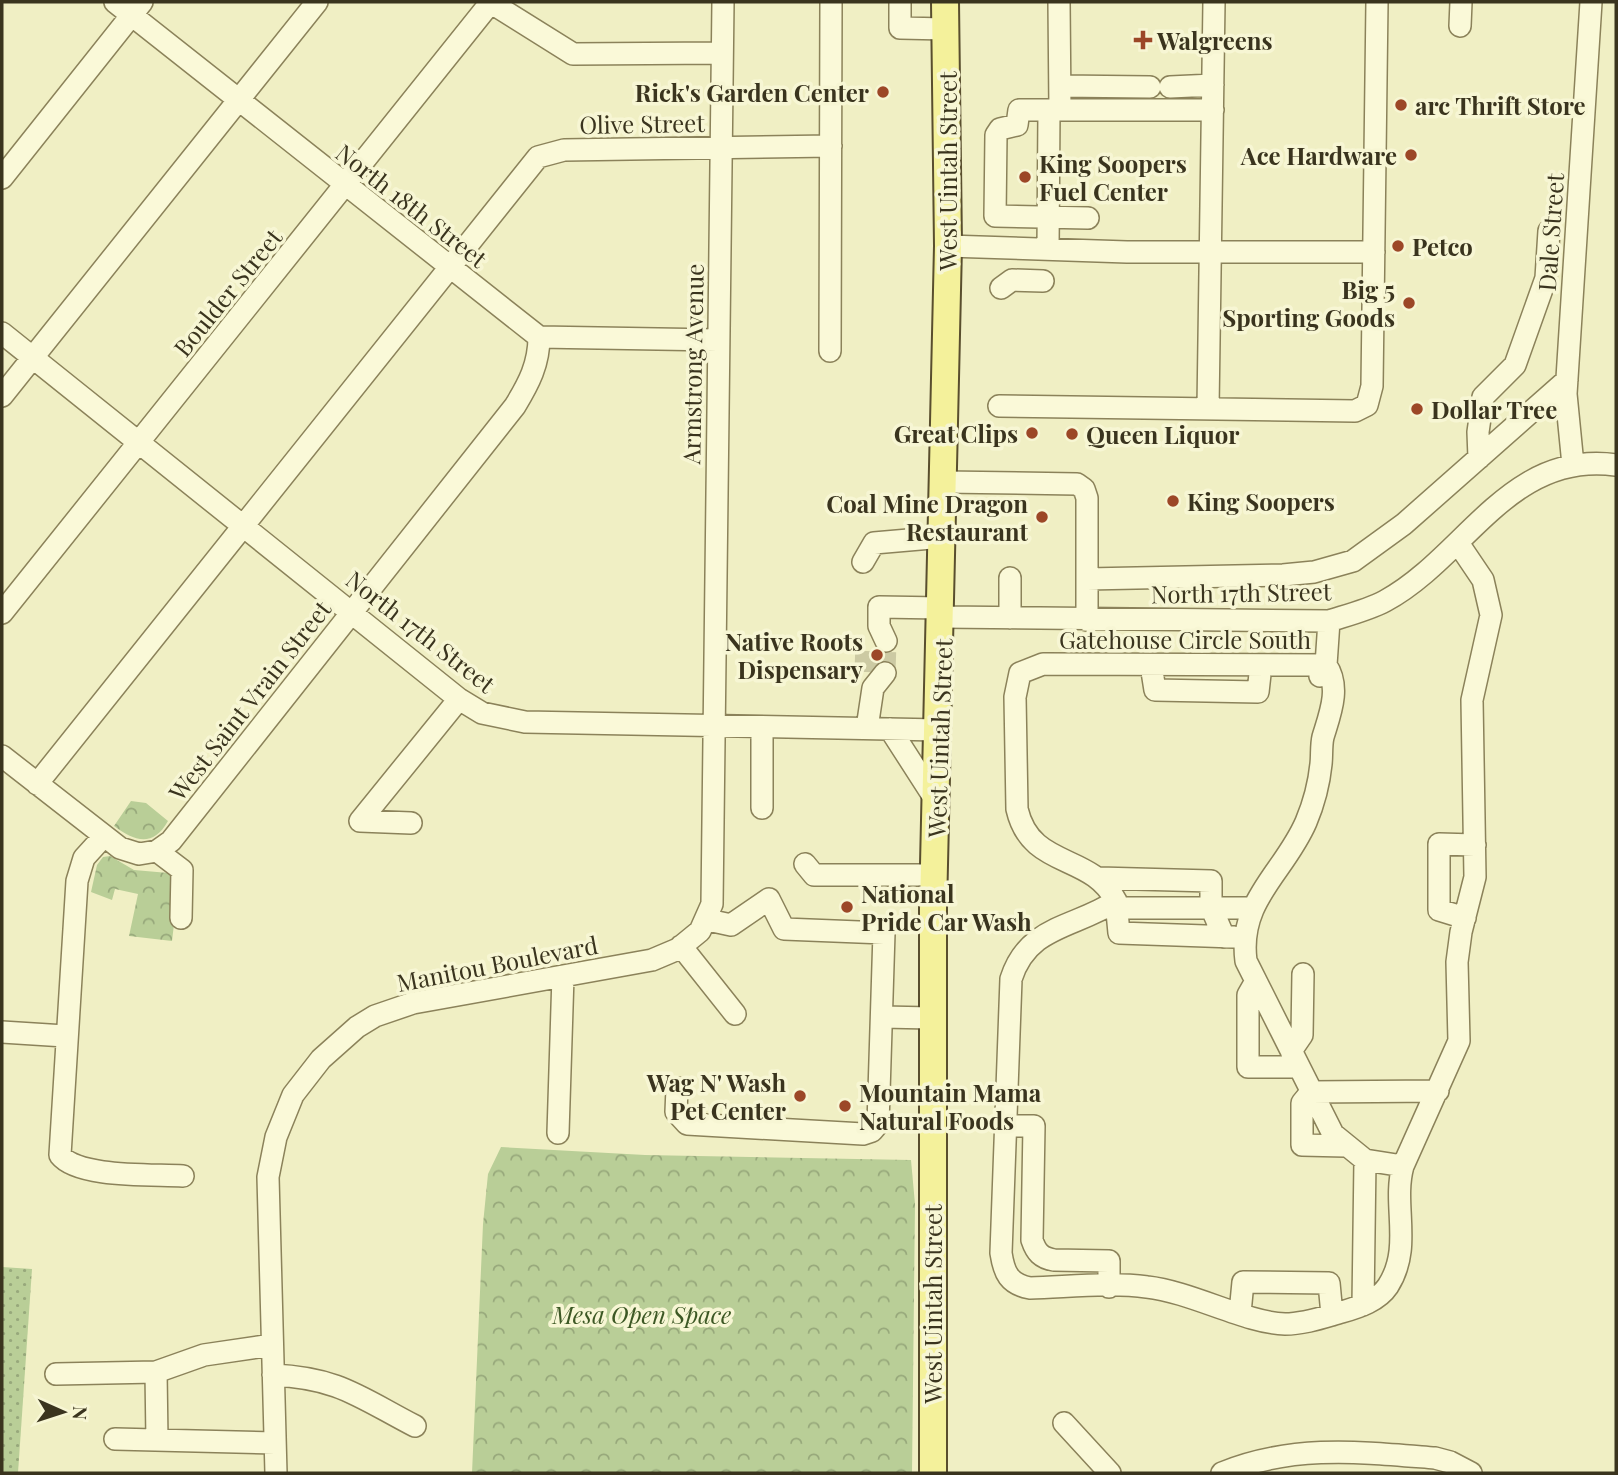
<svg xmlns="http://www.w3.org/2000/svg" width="1618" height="1475" font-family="'Playfair Display',serif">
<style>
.grass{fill:url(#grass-dots)}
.park{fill:url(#park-crowns)}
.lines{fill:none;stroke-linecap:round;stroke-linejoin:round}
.minor-tunnel{stroke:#cccaa3;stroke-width:21;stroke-dasharray:21 10;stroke-linecap:butt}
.minor-casing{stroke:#8b825a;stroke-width:24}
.major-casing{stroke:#594e2e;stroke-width:30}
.minor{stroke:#faf9d8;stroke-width:21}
.major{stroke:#f4f19b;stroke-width:26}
.poi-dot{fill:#9c4727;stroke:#f7f6d4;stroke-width:2.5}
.labels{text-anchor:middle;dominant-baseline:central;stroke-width:7;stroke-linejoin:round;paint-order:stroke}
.poi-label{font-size:24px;font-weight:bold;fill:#3a341e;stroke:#f7f6d4;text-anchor:start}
.street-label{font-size:24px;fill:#3a341e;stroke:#f7f6d4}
.park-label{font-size:24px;font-style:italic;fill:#3c5824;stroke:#f7f6d4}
</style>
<defs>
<pattern id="grass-dots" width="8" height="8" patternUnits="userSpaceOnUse" patternTransform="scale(1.75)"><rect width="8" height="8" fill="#b9ce97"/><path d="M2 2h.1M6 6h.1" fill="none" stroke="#97a87b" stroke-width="1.8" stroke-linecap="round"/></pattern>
<pattern id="park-crowns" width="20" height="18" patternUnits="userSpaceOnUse" patternTransform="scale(1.75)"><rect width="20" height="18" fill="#b9ce97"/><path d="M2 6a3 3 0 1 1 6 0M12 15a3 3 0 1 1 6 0" fill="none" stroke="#97a87b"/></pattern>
</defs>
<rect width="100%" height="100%" fill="#f0efc4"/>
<!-- grass -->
<path class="grass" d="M 2,1267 L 32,1269 L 18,1473 L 2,1473 Z"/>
<!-- park -->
<path class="park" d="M 131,801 L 146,803 L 168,821 C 153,848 134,841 114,826 Z
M 110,856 L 134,870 L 180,874 L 172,941 L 129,936 L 138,894 L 115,889 L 112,900 L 91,892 L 97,865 L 103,857 Z
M 501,1147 L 645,1155 L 911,1160 L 915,1204 L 912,1473 L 472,1473 L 483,1224 L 488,1174 Z"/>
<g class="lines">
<!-- minor-tunnel -->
<path class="minor-tunnel" d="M 865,672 L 866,641
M 885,673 L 886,641"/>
<!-- minor casing -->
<g class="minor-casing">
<path id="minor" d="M 115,2 L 539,337 L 717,340
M 490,2 L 573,54 L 722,53
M 900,2 L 900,28 L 946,29
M 1059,2 L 1060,110
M 1460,26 L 1461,2
M 1060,86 L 1150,87
M 1170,87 L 1213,85
M 2,178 L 142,2
M 1088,218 L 995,216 L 996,135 L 1000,129 L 1017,125 L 1019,110 L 1213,110
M 948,246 L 1127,252 L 1374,252
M 1048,249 L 1049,110
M 1001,288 L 1012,280 L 1043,281
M 2,333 L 459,699 L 482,713 L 525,722 L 939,730
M 830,351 L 831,2
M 2,396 L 317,2
M 999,406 L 1355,411 L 1367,405 L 1372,386 L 1377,2
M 1208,408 L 1214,2
M 1479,458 L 1478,432 L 1483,397 L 1515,365 L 1546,278 L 1549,231
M 1573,465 L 1566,394 L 1591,2
M 944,482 L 1077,484 L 1084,489 L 1087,498 L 1087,620
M 863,562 L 874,543 L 943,537
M 1087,579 L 1283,575 L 1314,572 L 1353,561 L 1404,524 L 1567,380
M 2,613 L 491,2
M 942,617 L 1329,621 C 1348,615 1368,610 1385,601 C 1466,557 1509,450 1616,465
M 1010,618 L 1010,578
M 886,641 L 879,626 L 879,607 L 942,608
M 1151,665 L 1155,690 L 1258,692 L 1261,665
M 1326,665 L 1043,664 L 1020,673 L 1015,697 L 1017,809 C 1031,870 1091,852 1116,901 C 1075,928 1028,925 1011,979 L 1001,1253 C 1004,1273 1009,1284 1030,1288 C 1068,1287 1110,1282 1147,1287 C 1192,1292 1246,1323 1285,1324 C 1305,1324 1324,1317 1342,1312 C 1359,1307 1378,1301 1388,1286 C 1413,1247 1392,1205 1403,1166
M 1326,665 C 1341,687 1330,714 1323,737 C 1321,745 1322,756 1321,764 C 1319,784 1314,803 1306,822 C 1284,873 1238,900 1246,961 L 1333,1134 L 1365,1160 L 1403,1166 L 1459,1041 L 1457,962 L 1461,932 L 1475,877 L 1472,700 L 1491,615 L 1483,580 L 1458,543
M 1320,676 L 1326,665 L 1329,621
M 867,728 L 873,688 L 885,673
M 890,729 L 937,802
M 2,756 L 120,848 L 139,854 L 157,851 L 182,870 L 181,918
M 37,784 L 538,157 L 564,150 L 831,146
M 762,808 L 762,727
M 411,823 L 360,821 L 459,699
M 104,836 L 84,858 L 77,881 L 60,1155 C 78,1178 153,1174 183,1176
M 157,851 L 171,841 L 515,406 C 529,383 539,364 539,337
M 805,864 L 814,875 L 934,875
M 1099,878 L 1211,881 L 1211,907 L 1224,937
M 1116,901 L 1119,933 L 1234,937
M 1118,908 L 1251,908
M 1465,918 L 1439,910 L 1439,844 L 1475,845
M 681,946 L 735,1014
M 1256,981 L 1248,995 L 1248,1067 L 1299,1067
M 882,1017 L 932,1018
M 2,1032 L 65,1036
M 1291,1051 L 1302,1035 L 1303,974
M 677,1088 L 676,1112 L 687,1124 L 863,1134 L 872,1131 L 878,1124 L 884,933 L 784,929 L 769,899 L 731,925 L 708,920
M 1006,1126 L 1034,1126 L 1032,1240 C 1036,1252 1041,1258 1054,1260 L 1109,1261 L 1109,1287
M 558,1133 L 563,976
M 1345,1146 L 1302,1145 L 1302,1103 L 1311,1092 L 1438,1091
M 1363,1305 L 1365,1160
M 1240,1313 L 1243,1282 L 1329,1283 L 1332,1315
M 56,1374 L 156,1372
M 273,1375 C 339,1378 359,1397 415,1426
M 1064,1423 L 1110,1473
M 115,1439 L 275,1443
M 157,1440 L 156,1372 L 204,1355 L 272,1345
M 276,1473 L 268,1177 L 276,1137 L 293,1095 L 321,1059 L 357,1027 L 375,1016 L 413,1003 L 652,960 L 678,949 L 700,931 L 712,904 L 723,2
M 1222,1473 C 1293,1444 1361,1452 1435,1458 L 1450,1462 L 1471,1473"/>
</g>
<!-- major casing -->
<g class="major-casing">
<path id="major" d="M 933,1473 L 933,909 L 948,246 L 945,2"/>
</g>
<!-- minor -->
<use href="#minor" class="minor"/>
<!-- major -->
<use href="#major" class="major"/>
</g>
<!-- markers -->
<g class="poi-dot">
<path d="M1139.5 29.5h7v7h7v7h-7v7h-7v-7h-7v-7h7z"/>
<circle cx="883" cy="92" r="7"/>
<circle cx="1401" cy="105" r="7"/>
<circle cx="1411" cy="155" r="7"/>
<circle cx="1025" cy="177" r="7"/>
<circle cx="1398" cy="246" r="7"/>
<circle cx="1409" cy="303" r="7"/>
<circle cx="1417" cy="409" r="7"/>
<circle cx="1032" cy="433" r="7"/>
<circle cx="1072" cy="434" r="7"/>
<circle cx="1173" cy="501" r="7"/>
<circle cx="1042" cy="517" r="7"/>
<circle cx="877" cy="655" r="7"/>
<circle cx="847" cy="907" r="7"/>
<circle cx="800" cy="1096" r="7"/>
<circle cx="845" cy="1106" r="7"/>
</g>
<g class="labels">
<!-- poi labels -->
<g class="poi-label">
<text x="1157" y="40">Walgreens</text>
<text x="869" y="92" text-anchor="end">Rick's Garden Center</text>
<text x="1415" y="105">arc Thrift Store</text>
<text x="1397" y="155" text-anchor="end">Ace Hardware</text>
<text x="1039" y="163">King Soopers<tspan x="1039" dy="28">Fuel Center</tspan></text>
<text x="1412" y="246">Petco</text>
<text x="1395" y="289" text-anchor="end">Big 5<tspan x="1395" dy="28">Sporting Goods</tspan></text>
<text x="1431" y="409">Dollar Tree</text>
<text x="1018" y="433" text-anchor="end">Great Clips</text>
<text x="1086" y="434">Queen Liquor</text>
<text x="1187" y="501">King Soopers</text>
<text x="1028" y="503" text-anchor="end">Coal Mine Dragon<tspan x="1028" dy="28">Restaurant</tspan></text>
<text x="863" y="641" text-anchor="end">Native Roots<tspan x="863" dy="28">Dispensary</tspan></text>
<text x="861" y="893">National<tspan x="861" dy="28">Pride Car Wash</tspan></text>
<text x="786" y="1082" text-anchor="end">Wag N' Wash<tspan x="786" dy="28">Pet Center</tspan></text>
<text x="859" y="1092">Mountain Mama<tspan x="859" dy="28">Natural Foods</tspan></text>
</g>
<!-- street labels -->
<g class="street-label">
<text transform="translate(642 123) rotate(-1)">Olive Street</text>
<text transform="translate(947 171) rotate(-90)">West Uintah Street</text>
<text transform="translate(412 205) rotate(38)">North 18th Street</text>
<text transform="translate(1550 232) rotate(-86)">Dale Street</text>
<text transform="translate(227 292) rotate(-51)">Boulder Street</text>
<text transform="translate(692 364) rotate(-89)">Armstrong Avenue</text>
<text transform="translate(1241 592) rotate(-1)">North 17th Street</text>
<text transform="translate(421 631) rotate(38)">North 17th Street</text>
<text x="1185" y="639">Gatehouse Circle South</text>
<text transform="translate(249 700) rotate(-52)">West Saint Vrain Street</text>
<text transform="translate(939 738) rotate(-88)">West Uintah Street</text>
<text transform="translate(497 963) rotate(-11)">Manitou Boulevard</text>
<text transform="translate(932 1304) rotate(-90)">West Uintah Street</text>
</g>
<!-- park labels -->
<g class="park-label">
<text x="642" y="1314">Mesa Open Space</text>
</g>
</g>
<!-- border -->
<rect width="1618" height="1475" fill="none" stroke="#3a341e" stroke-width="7"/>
<!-- north arrow -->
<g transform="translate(63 1412) rotate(93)" stroke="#f7f6d4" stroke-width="5" paint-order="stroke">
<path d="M0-5L12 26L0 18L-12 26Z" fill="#3a341e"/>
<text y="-10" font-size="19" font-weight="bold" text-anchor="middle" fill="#3a341e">N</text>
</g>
</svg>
